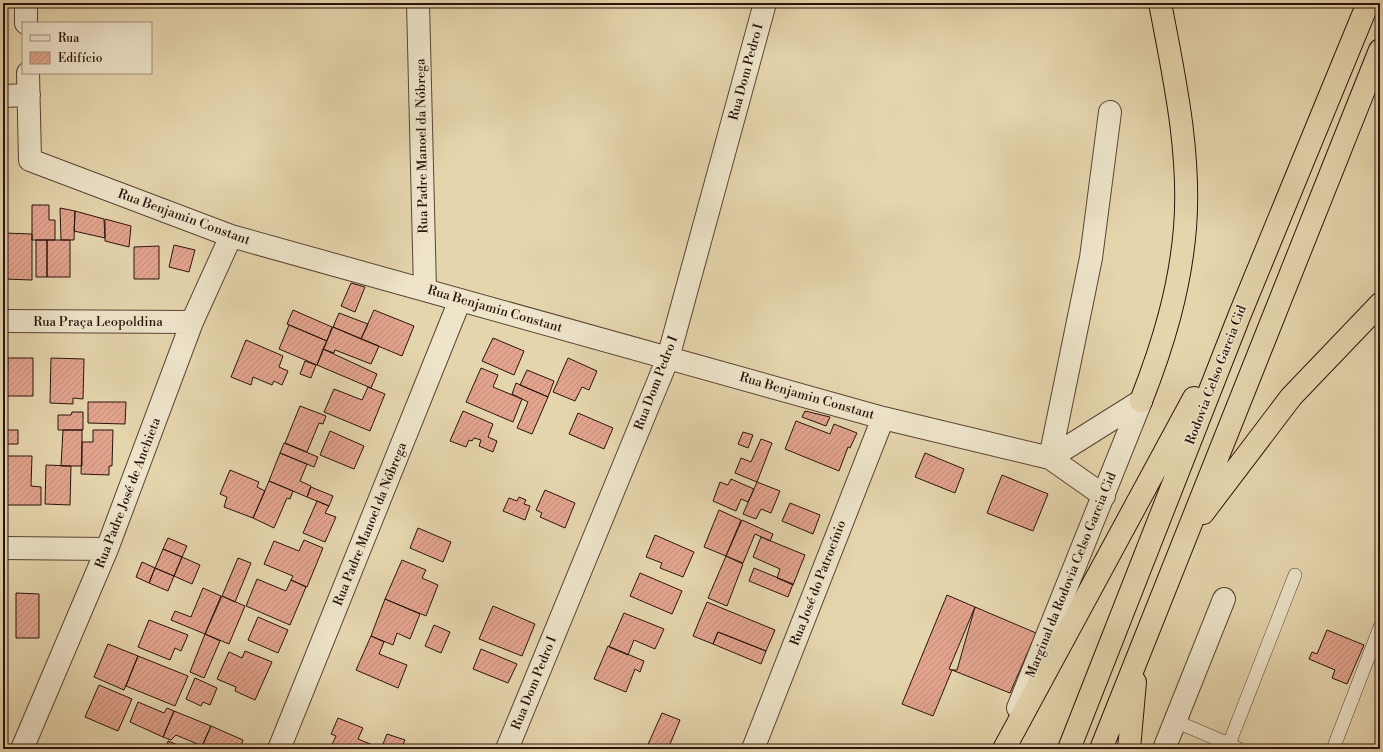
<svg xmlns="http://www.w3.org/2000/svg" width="1383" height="752" font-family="'Libre Bodoni',serif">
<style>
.building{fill:url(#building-hatch);stroke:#2a130c}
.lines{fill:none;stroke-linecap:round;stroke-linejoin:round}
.service-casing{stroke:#594434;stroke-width:14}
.minor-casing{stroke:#594434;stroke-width:24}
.tertiary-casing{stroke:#594434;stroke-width:24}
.trunk-casing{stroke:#2a130c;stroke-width:24}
.motorway-casing{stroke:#2a130c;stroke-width:24}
.service{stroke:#eee4ca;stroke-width:13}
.minor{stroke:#eee4ca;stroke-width:22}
.tertiary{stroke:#eee4ca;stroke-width:22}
.trunk{stroke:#e5d5ad;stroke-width:22}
.motorway{stroke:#e5d5ad;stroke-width:22}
.labels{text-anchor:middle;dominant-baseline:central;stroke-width:3;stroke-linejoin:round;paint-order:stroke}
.street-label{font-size:13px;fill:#2a130c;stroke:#eee4ca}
</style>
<defs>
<pattern id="building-hatch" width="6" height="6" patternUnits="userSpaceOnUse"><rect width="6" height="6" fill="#e3a48e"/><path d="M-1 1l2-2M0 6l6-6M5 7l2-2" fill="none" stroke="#c38c79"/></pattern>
</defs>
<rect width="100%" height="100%" fill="#e5d5ad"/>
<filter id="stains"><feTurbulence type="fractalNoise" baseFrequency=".005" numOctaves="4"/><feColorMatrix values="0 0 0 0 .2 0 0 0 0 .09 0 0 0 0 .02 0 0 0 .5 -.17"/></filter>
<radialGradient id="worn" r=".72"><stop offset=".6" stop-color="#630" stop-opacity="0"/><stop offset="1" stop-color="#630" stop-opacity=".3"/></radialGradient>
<!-- building -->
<path class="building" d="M 32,205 L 49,205 L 49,220 L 55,220 L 55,240 L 32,240 Z
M 60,208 L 75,211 L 74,240 L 61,240 Z
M 75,211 L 104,219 L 105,238 L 74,231 Z
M 105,219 L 131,226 L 129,247 L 105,241 Z
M 3,233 L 32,234 L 32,280 L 3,279 Z
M 36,240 L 47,240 L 47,277 L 36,277 Z
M 47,240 L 70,240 L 70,277 L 47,277 Z
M 174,245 L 195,250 L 189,272 L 169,267 Z
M 159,246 L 159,279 L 134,279 L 134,247 Z
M 351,283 L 365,287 L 355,312 L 341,306 Z
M 293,310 L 332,327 L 327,341 L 287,324 Z
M 374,310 L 414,326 L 402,356 L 361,339 Z
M 339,313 L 368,324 L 361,339 L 333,327 Z
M 289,325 L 327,341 L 317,365 L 279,349 Z
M 333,327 L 379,346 L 371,364 L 335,350 L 334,353 L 323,349 Z
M 493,338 L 524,351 L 514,375 L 482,361 Z
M 246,340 L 283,356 L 279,367 L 288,371 L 282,385 L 274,381 L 272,385 L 253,377 L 251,385 L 231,377 Z
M 323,349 L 377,374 L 371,388 L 317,365 Z
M 8,358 L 33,358 L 33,396 L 7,396 Z
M 51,358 L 84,359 L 83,399 L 73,398 L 73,404 L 50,403 Z
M 568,358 L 597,371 L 589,390 L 582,387 L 575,401 L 553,392 Z
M 305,361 L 316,365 L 311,378 L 300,374 Z
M 481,368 L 498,375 L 493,387 L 522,399 L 513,422 L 466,402 Z
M 527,370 L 554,381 L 548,397 L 520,385 Z
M 516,383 L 548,397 L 532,434 L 517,428 L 528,402 L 512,394 Z
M 368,387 L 385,394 L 370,431 L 324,412 L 334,389 L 362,400 Z
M 88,402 L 126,402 L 125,424 L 88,423 Z
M 300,406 L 326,416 L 323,424 L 319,423 L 307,452 L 285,443 Z
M 463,411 L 493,424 L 488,437 L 497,441 L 493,452 L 479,446 L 481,440 L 474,438 L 472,441 L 469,440 L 466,447 L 450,441 Z
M 805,411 L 830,417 L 826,426 L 802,417 Z
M 72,412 L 83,412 L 83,430 L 58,430 L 58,415 L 71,415 Z
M 578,413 L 613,428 L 604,449 L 569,434 Z
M 796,421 L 830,434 L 834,424 L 857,433 L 850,448 L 848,447 L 839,471 L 785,449 Z
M 3,430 L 18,430 L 18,444 L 3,444 Z
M 63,430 L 82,430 L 82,466 L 61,466 Z
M 93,430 L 113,430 L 112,466 L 109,466 L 109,475 L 81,474 L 82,442 L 93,442 Z
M 330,431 L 364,446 L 354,469 L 320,455 Z
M 743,432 L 753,435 L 748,448 L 738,444 Z
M 761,439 L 772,443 L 757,482 L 735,473 L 741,458 L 751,462 Z
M 284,443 L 318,457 L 314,467 L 280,453 Z
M 280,453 L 307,464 L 300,481 L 311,486 L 307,497 L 269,481 Z
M 925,453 L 964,469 L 955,493 L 915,477 Z
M 3,456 L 32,456 L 31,486 L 41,487 L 41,505 L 3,505 Z
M 46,465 L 71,466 L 70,505 L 45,504 Z
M 230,470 L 259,482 L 257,487 L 265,491 L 253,518 L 224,507 L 227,497 L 220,494 Z
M 1002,475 L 1048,494 L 1033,531 L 987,513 Z
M 731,479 L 754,489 L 748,502 L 741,499 L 736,511 L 713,501 L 720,482 L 728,485 Z
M 269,481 L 293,491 L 290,499 L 287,498 L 274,528 L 253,518 Z
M 757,482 L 780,491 L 771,513 L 761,509 L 756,519 L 743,514 Z
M 311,487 L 333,496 L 329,506 L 307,497 Z
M 545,490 L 575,503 L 565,528 L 540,517 L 542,513 L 536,510 Z
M 519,497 L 526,500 L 524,504 L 530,506 L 525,520 L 503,511 L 509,498 L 517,501 Z
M 317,501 L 329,506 L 325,513 L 336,517 L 325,542 L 303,533 Z
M 790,503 L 820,515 L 813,534 L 782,521 Z
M 719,510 L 741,520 L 726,556 L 704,547 Z
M 742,520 L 773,534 L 770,541 L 755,534 L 743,563 L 726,556 Z
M 418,528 L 451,542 L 443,562 L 410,548 Z
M 655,535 L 694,552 L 683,577 L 660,568 L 662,563 L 646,557 Z
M 761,537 L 805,555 L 793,585 L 777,578 L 780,569 L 753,557 Z
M 168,538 L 187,546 L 182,557 L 163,549 Z
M 304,540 L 323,548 L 307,587 L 291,580 L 293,576 L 264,564 L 274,541 L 299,551 Z
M 163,549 L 182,557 L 174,576 L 155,568 Z
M 726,556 L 743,564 L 727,606 L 708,598 Z
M 182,557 L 200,565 L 192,584 L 174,576 Z
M 238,558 L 251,563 L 235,602 L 222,596 Z
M 402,560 L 426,570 L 422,578 L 438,585 L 426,616 L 385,599 Z
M 142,562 L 155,568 L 149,583 L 136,577 Z
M 155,568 L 174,576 L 168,591 L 149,583 Z
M 754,568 L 793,584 L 788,597 L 749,581 Z
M 640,573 L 682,591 L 672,614 L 630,596 Z
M 257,579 L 286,591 L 291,580 L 306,587 L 290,625 L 246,606 Z
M 203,588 L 221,596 L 205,634 L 171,620 L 175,611 L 191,617 Z
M 16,593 L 39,594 L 39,638 L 16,638 Z
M 947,595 L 975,607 L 949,669 L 952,670 L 933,716 L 902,704 Z
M 222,596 L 245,606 L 229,644 L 205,634 Z
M 385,599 L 420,614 L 410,639 L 397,633 L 393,645 L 371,636 Z
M 707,602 L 775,630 L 766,651 L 718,632 L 713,644 L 693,636 Z
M 493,606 L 535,624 L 522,656 L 479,639 Z
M 975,607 L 1036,633 L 1010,693 L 952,670 L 957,670 Z
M 624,613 L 664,629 L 655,649 L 634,640 L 628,655 L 609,647 Z
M 258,617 L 288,630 L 278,653 L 248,640 Z
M 149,620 L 188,635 L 181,651 L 175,648 L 170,660 L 138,647 Z
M 434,625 L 450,632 L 441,653 L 425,646 Z
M 1327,630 L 1364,645 L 1347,684 L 1332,678 L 1335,670 L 1309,659 L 1312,652 L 1317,654 Z
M 718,632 L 766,651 L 761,664 L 713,644 Z
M 205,634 L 220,641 L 204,678 L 190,672 Z
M 371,636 L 384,642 L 379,654 L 407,665 L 398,688 L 356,670 Z
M 108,644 L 138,656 L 124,690 L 94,677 Z
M 608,646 L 644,661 L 640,672 L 635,669 L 626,692 L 594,679 Z
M 481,649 L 517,664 L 508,683 L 473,669 Z
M 245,651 L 272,662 L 255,700 L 235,691 L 236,687 L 217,679 L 229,652 L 242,658 Z
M 138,656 L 188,676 L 175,706 L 126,686 Z
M 195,678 L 217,688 L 210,705 L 203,702 L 201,706 L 186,699 Z
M 99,685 L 132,699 L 118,731 L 85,717 Z
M 138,702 L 164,713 L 167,708 L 174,711 L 163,737 L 130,722 Z
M 174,711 L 211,726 L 202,746 L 176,735 L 171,740 L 163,737 Z
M 662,713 L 680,720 L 668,749 L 646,749 Z
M 338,718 L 363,728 L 358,739 L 375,746 L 374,749 L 330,749 L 336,736 L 331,734 Z
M 211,726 L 243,740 L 240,749 L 201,749 Z
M 387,734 L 405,740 L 401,749 L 381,749 Z
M 168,741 L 178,745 L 178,749 L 167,749 Z
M 634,745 L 643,749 L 632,749 Z"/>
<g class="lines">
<!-- service casing -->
<g class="service-casing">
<path id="service" d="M 1175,721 L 1229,744
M 1239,749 L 1229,744 L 1295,575
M 1333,749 L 1380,627"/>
</g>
<!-- minor casing -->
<g class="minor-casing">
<path id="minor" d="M 26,3 L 26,23
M 418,3 L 425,290
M 28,73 L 30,160 L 231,236 L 883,418 L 1050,458 L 1104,496
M 3,96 L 29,95
M 3,321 L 192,322
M 1050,458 L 1091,258 L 1110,112
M 1050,458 L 1141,401
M 3,548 L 107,549
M 22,749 L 107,549 L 192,322 L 231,236
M 279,749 L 460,300
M 507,749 L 668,358 L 765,3
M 753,749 L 883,418"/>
</g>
<!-- tertiary casing -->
<g class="tertiary-casing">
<path id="tertiary" d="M 1018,708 L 1141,401
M 1164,749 L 1224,599"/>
</g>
<!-- trunk casing -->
<g class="trunk-casing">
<path id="trunk" d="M 1141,401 C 1163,345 1180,289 1185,228 C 1191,153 1174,76 1160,3"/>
</g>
<!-- motorway casing -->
<g class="motorway-casing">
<path id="motorway" d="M 1203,513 L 1291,397 L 1380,304
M 1004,749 L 1194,398
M 1069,749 L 1240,314 L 1368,3
M 1101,749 L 1380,50
M 1129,749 L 1135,682"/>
</g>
<!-- service -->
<use href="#service" class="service"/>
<!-- minor -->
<use href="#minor" class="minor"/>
<!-- tertiary -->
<use href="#tertiary" class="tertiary"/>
<!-- trunk -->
<use href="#trunk" class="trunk"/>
<!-- motorway -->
<use href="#motorway" class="motorway"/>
</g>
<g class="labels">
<!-- street labels -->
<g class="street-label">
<text transform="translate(746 72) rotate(-75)">Rua Dom Pedro I</text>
<text transform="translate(422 146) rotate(-91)">Rua Padre Manoel da Nóbrega</text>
<text transform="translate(184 217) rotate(20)">Rua Benjamin Constant</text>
<text transform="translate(495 309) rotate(16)">Rua Benjamin Constant</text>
<text x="98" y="322">Rua Praça Leopoldina</text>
<text transform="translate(1216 375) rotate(-69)">Rodovia Celso Garcia Cid</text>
<text transform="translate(656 383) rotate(-69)">Rua Dom Pedro I</text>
<text transform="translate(807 396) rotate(16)">Rua Benjamin Constant</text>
<text transform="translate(128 493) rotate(-69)">Rua Padre José de Anchieta</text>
<text transform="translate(370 524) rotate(-68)">Rua Padre Manoel da Nóbrega</text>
<text transform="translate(1071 575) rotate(-68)">Marginal da Rodovia Celso Garcia Cid</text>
<text transform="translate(818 583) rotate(-69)">Rua José do Patrocínio</text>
<text transform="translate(534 683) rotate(-68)">Rua Dom Pedro I</text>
</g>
</g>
<!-- margin -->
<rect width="1383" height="752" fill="none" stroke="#e5d5ad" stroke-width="16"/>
<rect x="4" y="4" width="1375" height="744" fill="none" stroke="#2a130c" stroke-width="2"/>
<rect x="8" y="8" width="1367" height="736" fill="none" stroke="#2a130c"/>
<!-- legend -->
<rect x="22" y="22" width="130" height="52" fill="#eee4ca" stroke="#a0907e"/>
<rect x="30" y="35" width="20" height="6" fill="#eee4ca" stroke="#a0907e"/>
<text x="58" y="42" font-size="12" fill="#2a130c">Rua</text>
<rect x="30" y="52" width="20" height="12" fill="url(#building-hatch)" stroke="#a0907e"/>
<text x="58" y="62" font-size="12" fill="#2a130c">Edifício</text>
<rect width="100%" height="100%" filter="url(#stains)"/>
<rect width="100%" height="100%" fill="url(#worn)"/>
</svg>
